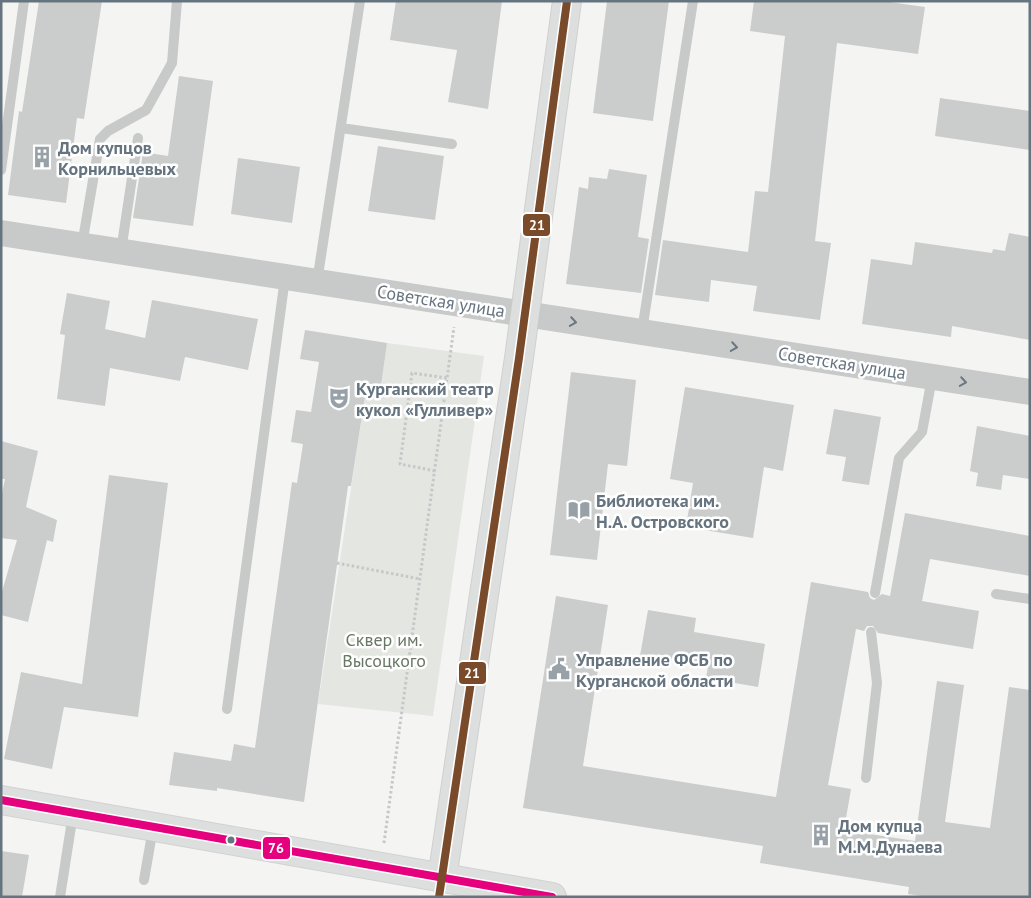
<svg xmlns="http://www.w3.org/2000/svg" width="1031" height="898" font-family="'PT Sans',sans-serif">
<style>
.green{fill:#e4e6e1}
.building{fill:#cbcccc}
.lines{fill:none;stroke-linecap:round;stroke-linejoin:round}
.secondary-casing{stroke:#d0d0d0;stroke-width:30}
.primary-casing{stroke:#d1d2d2;stroke-width:30}
.path{stroke:#c6c7c8;stroke-width:3;stroke-dasharray:2.5 2.5;stroke-linecap:butt}
.service{stroke:#c8caca;stroke-width:10}
.tertiary{stroke:#c8caca;stroke-width:26}
.secondary{stroke:#dddede;stroke-width:28}
.primary{stroke:#dddede;stroke-width:28}
.bus-1-casing{stroke:#fff;stroke-width:11}
.bus-2-casing{stroke:#fff;stroke-width:11}
.bus-1{stroke:#e5007d;stroke-width:8}
.bus-2{stroke:#7a4b2a;stroke-width:8}
.oneway{stroke:#6b7884}
.bus-dot{fill:#667480;stroke:#fff;stroke-width:2}
.labels{text-anchor:middle;dominant-baseline:central;stroke-width:5;stroke-linejoin:round;paint-order:stroke}
.poi-label{font-size:18px;font-weight:bold;fill:#667480;stroke:#fff;text-anchor:start}
.street-label{font-size:18px;fill:#667480;stroke:#fff}
.park-label{font-size:18px;fill:#687864;stroke:#fff}
.line-badge{stroke:#fff;stroke-width:2}
.badge-label{font-size:14px;text-anchor:middle;font-weight:bold;fill:#fff}
</style>
<rect width="100%" height="100%" fill="#f4f4f2"/>
<!-- green -->
<path class="green" d="M 387,343 L 484,356 L 433,716 L 318,704 L 367,384 L 381,386 Z"/>
<!-- building -->
<path class="building" d="M 39,1 L 102,1 L 84,119 L 77,118 L 66,203 L 8,195 L 19,111 L 22,112 Z
M 396,1 L 502,1 L 488,109 L 448,102 L 457,50 L 390,40 Z
M 607,1 L 669,1 L 653,121 L 593,113 Z
M 754,1 L 882,1 L 925,7 L 918,54 L 837,43 L 815,241 L 831,243 L 820,320 L 753,311 L 757,286 L 711,280 L 709,302 L 655,295 L 663,240 L 748,252 L 755,191 L 768,192 L 785,36 L 750,31 Z
M 179,76 L 213,81 L 193,226 L 133,218 L 143,152 L 168,156 Z
M 940,98 L 1030,111 L 1030,150 L 935,136 Z
M 378,146 L 444,156 L 435,220 L 368,211 Z
M 238,158 L 300,167 L 292,223 L 231,214 Z
M 609,169 L 647,175 L 638,237 L 649,239 L 641,293 L 566,284 L 579,187 L 588,189 L 589,177 L 607,179 Z
M 1009,233 L 1030,237 L 1030,340 L 952,326 L 951,337 L 862,324 L 871,259 L 912,265 L 915,242 L 992,253 L 993,249 L 1005,251 Z
M 67,293 L 110,301 L 105,329 L 145,338 L 152,300 L 258,319 L 248,370 L 185,357 L 180,381 L 110,368 L 105,406 L 57,399 L 65,335 L 60,334 Z
M 305,330 L 387,343 L 381,386 L 367,384 L 351,486 L 348,486 L 304,802 L 217,788 L 217,791 L 169,785 L 174,752 L 231,761 L 234,744 L 255,748 L 292,482 L 297,483 L 303,444 L 291,442 L 296,410 L 311,412 L 319,362 L 300,359 Z
M 571,372 L 636,380 L 627,466 L 608,464 L 597,560 L 550,555 Z
M 685,387 L 794,405 L 783,471 L 764,467 L 753,538 L 686,527 L 693,483 L 670,479 Z
M 834,409 L 881,417 L 869,485 L 842,481 L 846,457 L 826,454 Z
M 977,426 L 1030,436 L 1030,479 L 1003,475 L 1001,490 L 976,486 L 978,473 L 970,471 Z
M 1,441 L 38,451 L 26,507 L 57,520 L 53,542 L 47,540 L 28,622 L 1,615 L 1,595 L 17,540 L 1,538 L 1,498 L 5,479 L 1,479 Z
M 109,475 L 168,483 L 138,717 L 64,707 L 52,769 L 4,759 L 21,672 L 82,684 Z
M 905,513 L 1030,536 L 1030,576 L 930,559 L 922,601 L 979,611 L 973,649 L 878,633 L 873,626 L 867,626 L 864,631 L 856,629 L 828,785 L 851,789 L 844,830 L 915,841 L 937,681 L 964,685 L 945,822 L 990,828 L 1009,687 L 1030,690 L 1030,897 L 929,897 L 908,894 L 909,887 L 760,863 L 763,846 L 523,808 L 556,596 L 608,605 L 583,766 L 776,797 L 811,582 L 868,592 L 870,598 L 874,600 L 882,594 L 890,596 Z
M 648,610 L 696,618 L 694,632 L 765,644 L 758,687 L 706,678 L 708,667 L 640,656 Z
M 1,851 L 29,855 L 22,897 L 1,897 Z"/>
<g class="lines">
<!-- secondary casing -->
<g class="secondary-casing">
<path id="secondary" d="M 442,879 L 519,358 L 567,1"/>
</g>
<!-- primary casing -->
<g class="primary-casing">
<path id="primary" d="M 1,800 L 552,897"/>
</g>
<!-- path -->
<path class="path" d="M 435,471 L 400,464 L 412,373 L 447,378
M 337,563 L 420,579
M 384,843 L 454,327"/>
<!-- service -->
<path class="service" d="M 341,128 L 452,144
M 1,170 L 24,1
M 82,245 L 100,139 L 108,131 L 146,110 L 172,63 L 177,1
M 121,251 L 138,138
M 317,282 L 360,1
M 642,331 L 693,1
M 875,593 L 899,458 L 922,432 L 932,378
M 996,594 L 1030,599
M 227,709 L 285,278
M 866,778 L 877,683 L 871,632
M 144,880 L 153,828
M 60,897 L 73,814"/>
<!-- tertiary -->
<path class="tertiary" d="M 1,233 L 1030,392"/>
<!-- secondary -->
<use href="#secondary" class="secondary"/>
<!-- primary -->
<use href="#primary" class="primary"/>
<!-- bus-1 casing -->
<g class="bus-1-casing">
<path id="bus-1" d="M 1,800 L 552,897"/>
</g>
<!-- bus-2 casing -->
<g class="bus-2-casing">
<path id="bus-2" d="M 439,897 L 519,358 L 567,1"/>
</g>
<!-- bus-1 -->
<use href="#bus-1" class="bus-1"/>
<!-- bus-2 -->
<use href="#bus-2" class="bus-2"/>
</g>
<!-- one-way arrows -->
<defs><path id="oneway-chevron" d="M-2-3.5L2.5 0L-2 3.5" fill="none" stroke-width="1.6" stroke-linecap="round" stroke-linejoin="round" transform="scale(1.25)"/></defs>
<g class="oneway">
<use href="#oneway-chevron" transform="translate(573 322) rotate(9)"/>
<use href="#oneway-chevron" transform="translate(734 347) rotate(9)"/>
<use href="#oneway-chevron" transform="translate(963 382) rotate(9)"/>
</g>
<!-- icons -->
<defs>
<g id="building-bare" transform="scale(1.725)"><path d="M-4-6H4V6H1V3H-1V6H-4ZM-2.5-4.3h1.7v1.8h-1.7ZM.8-4.3h1.7v1.8H.8ZM-2.5-1h1.7V.8h-1.7ZM.8-1h1.7V.8H.8Z" fill="#98a1a8" stroke="#fff" stroke-width="2.5" paint-order="stroke"/></g>
<g id="theatre-bare" transform="scale(1.725)"><path d="M-5-5.5Q0-4 5-5.5V0Q5 5 0 6Q-5 5-5 0ZM-3.3-2.5H-1v1.5H-3.3ZM1-2.5H3.3v1.5H1ZM-2.8 1Q0 5.5 2.8 1Z" fill="#98a1a8" stroke="#fff" stroke-width="2.5" paint-order="stroke"/></g>
<g id="library-bare" transform="scale(1.725)"><path d="M-6-4Q-3-5.5-.7-3.5V5Q-3 3-6 4ZM6-4Q3-5.5 .7-3.5V5Q3 3 6 4Z" fill="#98a1a8" stroke="#fff" stroke-width="2.5" paint-order="stroke"/></g>
<g id="civic-bare" transform="scale(1.725)"><path d="M-.6-6.5H3V-4.5H.6V-3L4-1V1h2V6H-6V1h2V-1L-.6-3ZM-1.2 2.5V6h2.4V2.5Z" fill="#98a1a8" stroke="#fff" stroke-width="2.5" paint-order="stroke"/></g>
</defs>
<g fill-rule="evenodd">
<use href="#building-bare" x="42" y="157"/>
<use href="#theatre-bare" x="339" y="398"/>
<use href="#library-bare" x="579" y="510"/>
<use href="#civic-bare" x="559" y="669"/>
<use href="#building-bare" x="821" y="835"/>
</g>
<!-- markers -->
<circle class="bus-dot" cx="231" cy="840" r="4.5"/>
<g class="labels">
<!-- poi labels -->
<g class="poi-label">
<text x="58" y="147">Дом купцов<tspan x="58" dy="21">Корнильцевых</tspan></text>
<text x="356" y="388">Курганский театр<tspan x="356" dy="21">кукол «Гулливер»</tspan></text>
<text x="596" y="500">Библиотека им.<tspan x="596" dy="21">Н.А. Островского</tspan></text>
<text x="576" y="659">Управление ФСБ по<tspan x="576" dy="21">Курганской области</tspan></text>
<text x="838" y="825">Дом купца<tspan x="838" dy="21">М.М.Дунаева</tspan></text>
</g>
<!-- street labels -->
<g class="street-label">
<text transform="translate(441 301) rotate(9)">Советская улица</text>
<text transform="translate(842 363) rotate(9)">Советская улица</text>
</g>
<!-- park labels -->
<g class="park-label">
<text x="384" y="639">Сквер им.<tspan x="384" dy="21">Высоцкого</tspan></text>
</g>
</g>
<g class="line-badge">
<rect x="522" y="213" width="29" height="24" rx="5" fill="#7a4b2a"/>
<rect x="458" y="661" width="29" height="24" rx="5" fill="#7a4b2a"/>
<rect x="262" y="836" width="29" height="24" rx="5" fill="#e5007d"/>
</g>
<g class="badge-label">
<text x="537" y="230">21</text>
<text x="472" y="678">21</text>
<text x="276" y="853">76</text>
</g>
<!-- border -->
<rect width="1031" height="898" fill="none" stroke="#667480" stroke-width="5"/>
</svg>
